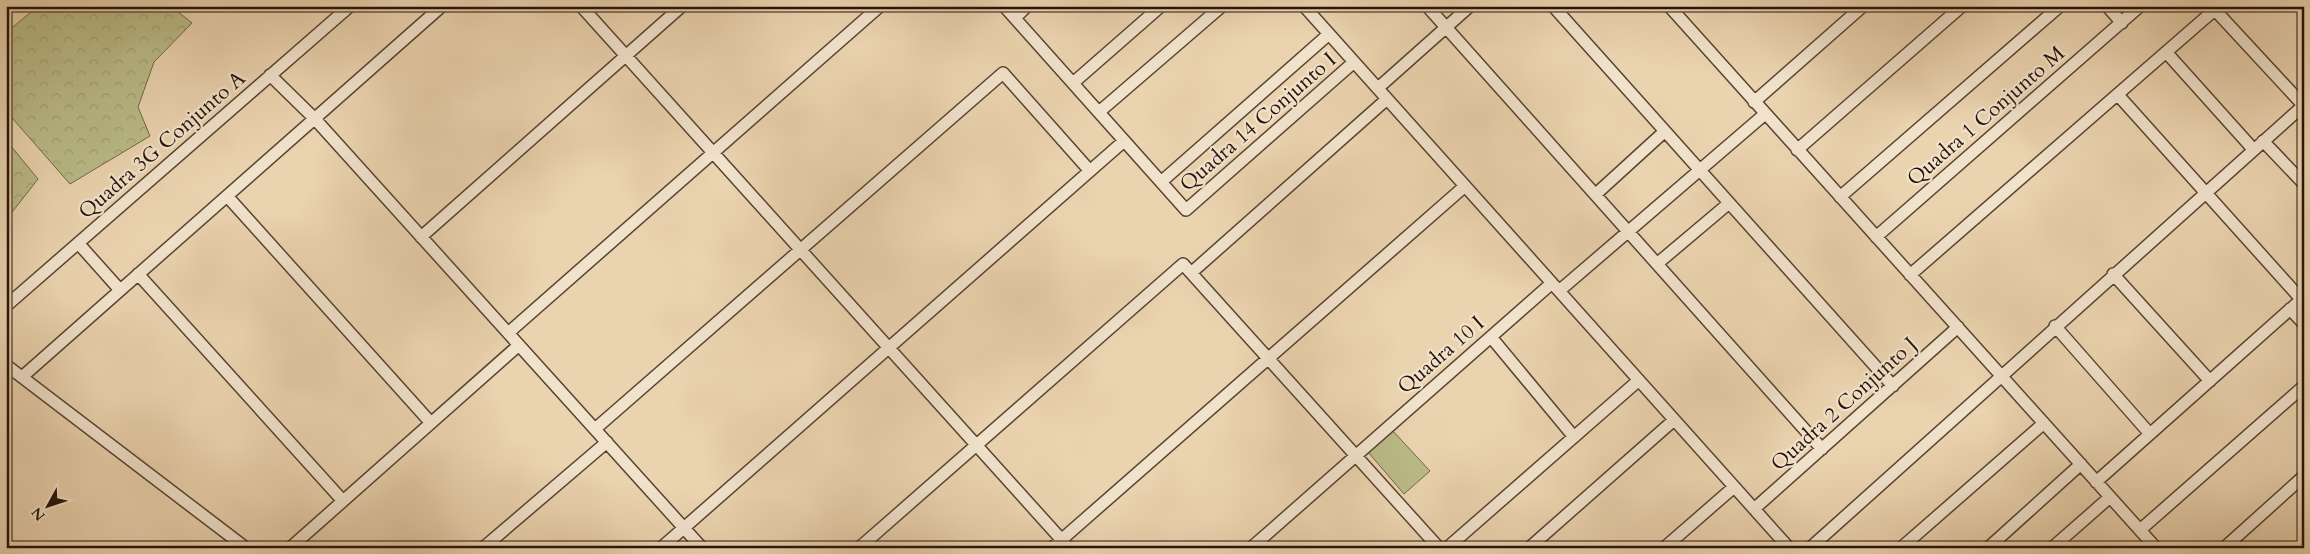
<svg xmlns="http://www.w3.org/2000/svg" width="2310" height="554" font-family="Cardo,serif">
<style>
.forest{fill:url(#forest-crowns);stroke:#706749}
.garden{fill:#babb88;stroke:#706749}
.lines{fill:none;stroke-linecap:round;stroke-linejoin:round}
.minor-casing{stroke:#584333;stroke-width:14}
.minor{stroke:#f1e2cb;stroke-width:11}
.labels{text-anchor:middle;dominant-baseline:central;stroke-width:4.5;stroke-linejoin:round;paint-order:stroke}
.street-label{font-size:21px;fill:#27130a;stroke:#f1e2cb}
</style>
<defs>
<pattern id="forest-crowns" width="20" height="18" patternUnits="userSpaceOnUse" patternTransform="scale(1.25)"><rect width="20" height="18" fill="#babb88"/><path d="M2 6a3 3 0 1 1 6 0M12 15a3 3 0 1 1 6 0" fill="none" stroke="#a0a074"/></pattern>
</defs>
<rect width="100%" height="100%" fill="#ead3af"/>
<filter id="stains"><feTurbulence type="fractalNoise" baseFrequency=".004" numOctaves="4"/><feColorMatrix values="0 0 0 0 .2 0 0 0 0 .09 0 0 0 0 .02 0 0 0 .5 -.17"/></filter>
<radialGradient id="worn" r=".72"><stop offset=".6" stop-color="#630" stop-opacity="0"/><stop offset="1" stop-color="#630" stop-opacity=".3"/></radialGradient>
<!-- forest -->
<path class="forest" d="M 38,6 L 171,6 L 192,23 L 154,62 L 138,107 L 150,136 L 70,184 L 6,111 L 6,33 Z
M 6,140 L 38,179 L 6,220 Z"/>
<!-- garden -->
<path class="garden" d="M 1392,430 L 1430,471 L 1404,494 L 1368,452 Z"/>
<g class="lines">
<!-- minor casing -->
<g class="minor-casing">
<path id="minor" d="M 581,6 L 1069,548
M 1004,6 L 1186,210 L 1354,62
M 1304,6 L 1789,548
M 1427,6 L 1822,449
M 1553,6 L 1893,386
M 1669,6 L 2156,548
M 2107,6 L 2122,23
M 2301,6 L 2304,9
M 2215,10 L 2303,105
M 1015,18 L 1027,6
M 2166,52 L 2253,149
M 270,75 L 315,119 L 702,548
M 1073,83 L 1161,6
M 1378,88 L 1470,6
M 2118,95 L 2301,299
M 1754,102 L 1863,6
M 1099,112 L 1222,6
M 2263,141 L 2304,184
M 1797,150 L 1962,6
M 1161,182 L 1329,34
M 1596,194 L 1664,132
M 227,196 L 431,423
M 1840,197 L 2060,6
M 421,237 L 682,6
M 1876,237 L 2140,6
M 78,243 L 120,290
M 1658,263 L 1728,204
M 1191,273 L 1387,99
M 138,274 L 343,501
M 2113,274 L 2210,381
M 1910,275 L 2219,6
M 1559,291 L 1765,114
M 6,306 L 350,6
M 2290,309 L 2304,324
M 2055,326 L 2150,434
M 508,333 L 880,6
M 1491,337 L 1574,437
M 6,365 L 246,548
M 22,377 L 442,6
M 595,429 L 1003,73 L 1090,171
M 2096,482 L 2304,297
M 1754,509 L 1958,327
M 2140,530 L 2304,386
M 290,548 L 519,345
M 483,548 L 607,442
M 661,548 L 1124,141
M 859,548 L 1183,264 L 1439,548
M 1052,548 L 1465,186
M 1251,548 L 1552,283
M 1447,548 L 1639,380
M 1529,548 L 1674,420
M 1664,548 L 1734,487
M 1810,548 L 2304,105
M 1901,548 L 2044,423
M 1988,548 L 2081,464
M 2052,548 L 2110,497
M 2224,548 L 2304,476"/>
</g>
<!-- minor -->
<use href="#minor" class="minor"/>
</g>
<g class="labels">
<!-- street labels -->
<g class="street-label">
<text transform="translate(1986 116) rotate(-41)">Quadra 1 Conjunto M</text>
<text transform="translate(1258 122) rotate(-41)">Quadra 14 Conjunto I</text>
<text transform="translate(162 145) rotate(-41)">Quadra 3G Conjunto A</text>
<text transform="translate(1441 355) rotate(-41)">Quadra 10 I</text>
<text transform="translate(1844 404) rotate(-42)">Quadra 2 Conjunto J</text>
</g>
</g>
<!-- margin -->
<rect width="2310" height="554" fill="none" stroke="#ead3af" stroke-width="25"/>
<rect x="8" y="8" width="2295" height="539" fill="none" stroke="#27130a" stroke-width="2.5"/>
<rect x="12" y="12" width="2285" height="529" fill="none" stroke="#27130a"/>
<!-- north arrow -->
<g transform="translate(48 506) rotate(230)" stroke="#f1e2cb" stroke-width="4" paint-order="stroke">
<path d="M0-4L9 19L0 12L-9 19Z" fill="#27130a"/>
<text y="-8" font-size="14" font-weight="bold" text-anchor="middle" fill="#27130a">N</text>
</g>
<rect width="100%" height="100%" filter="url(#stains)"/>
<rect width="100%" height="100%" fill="url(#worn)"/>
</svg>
